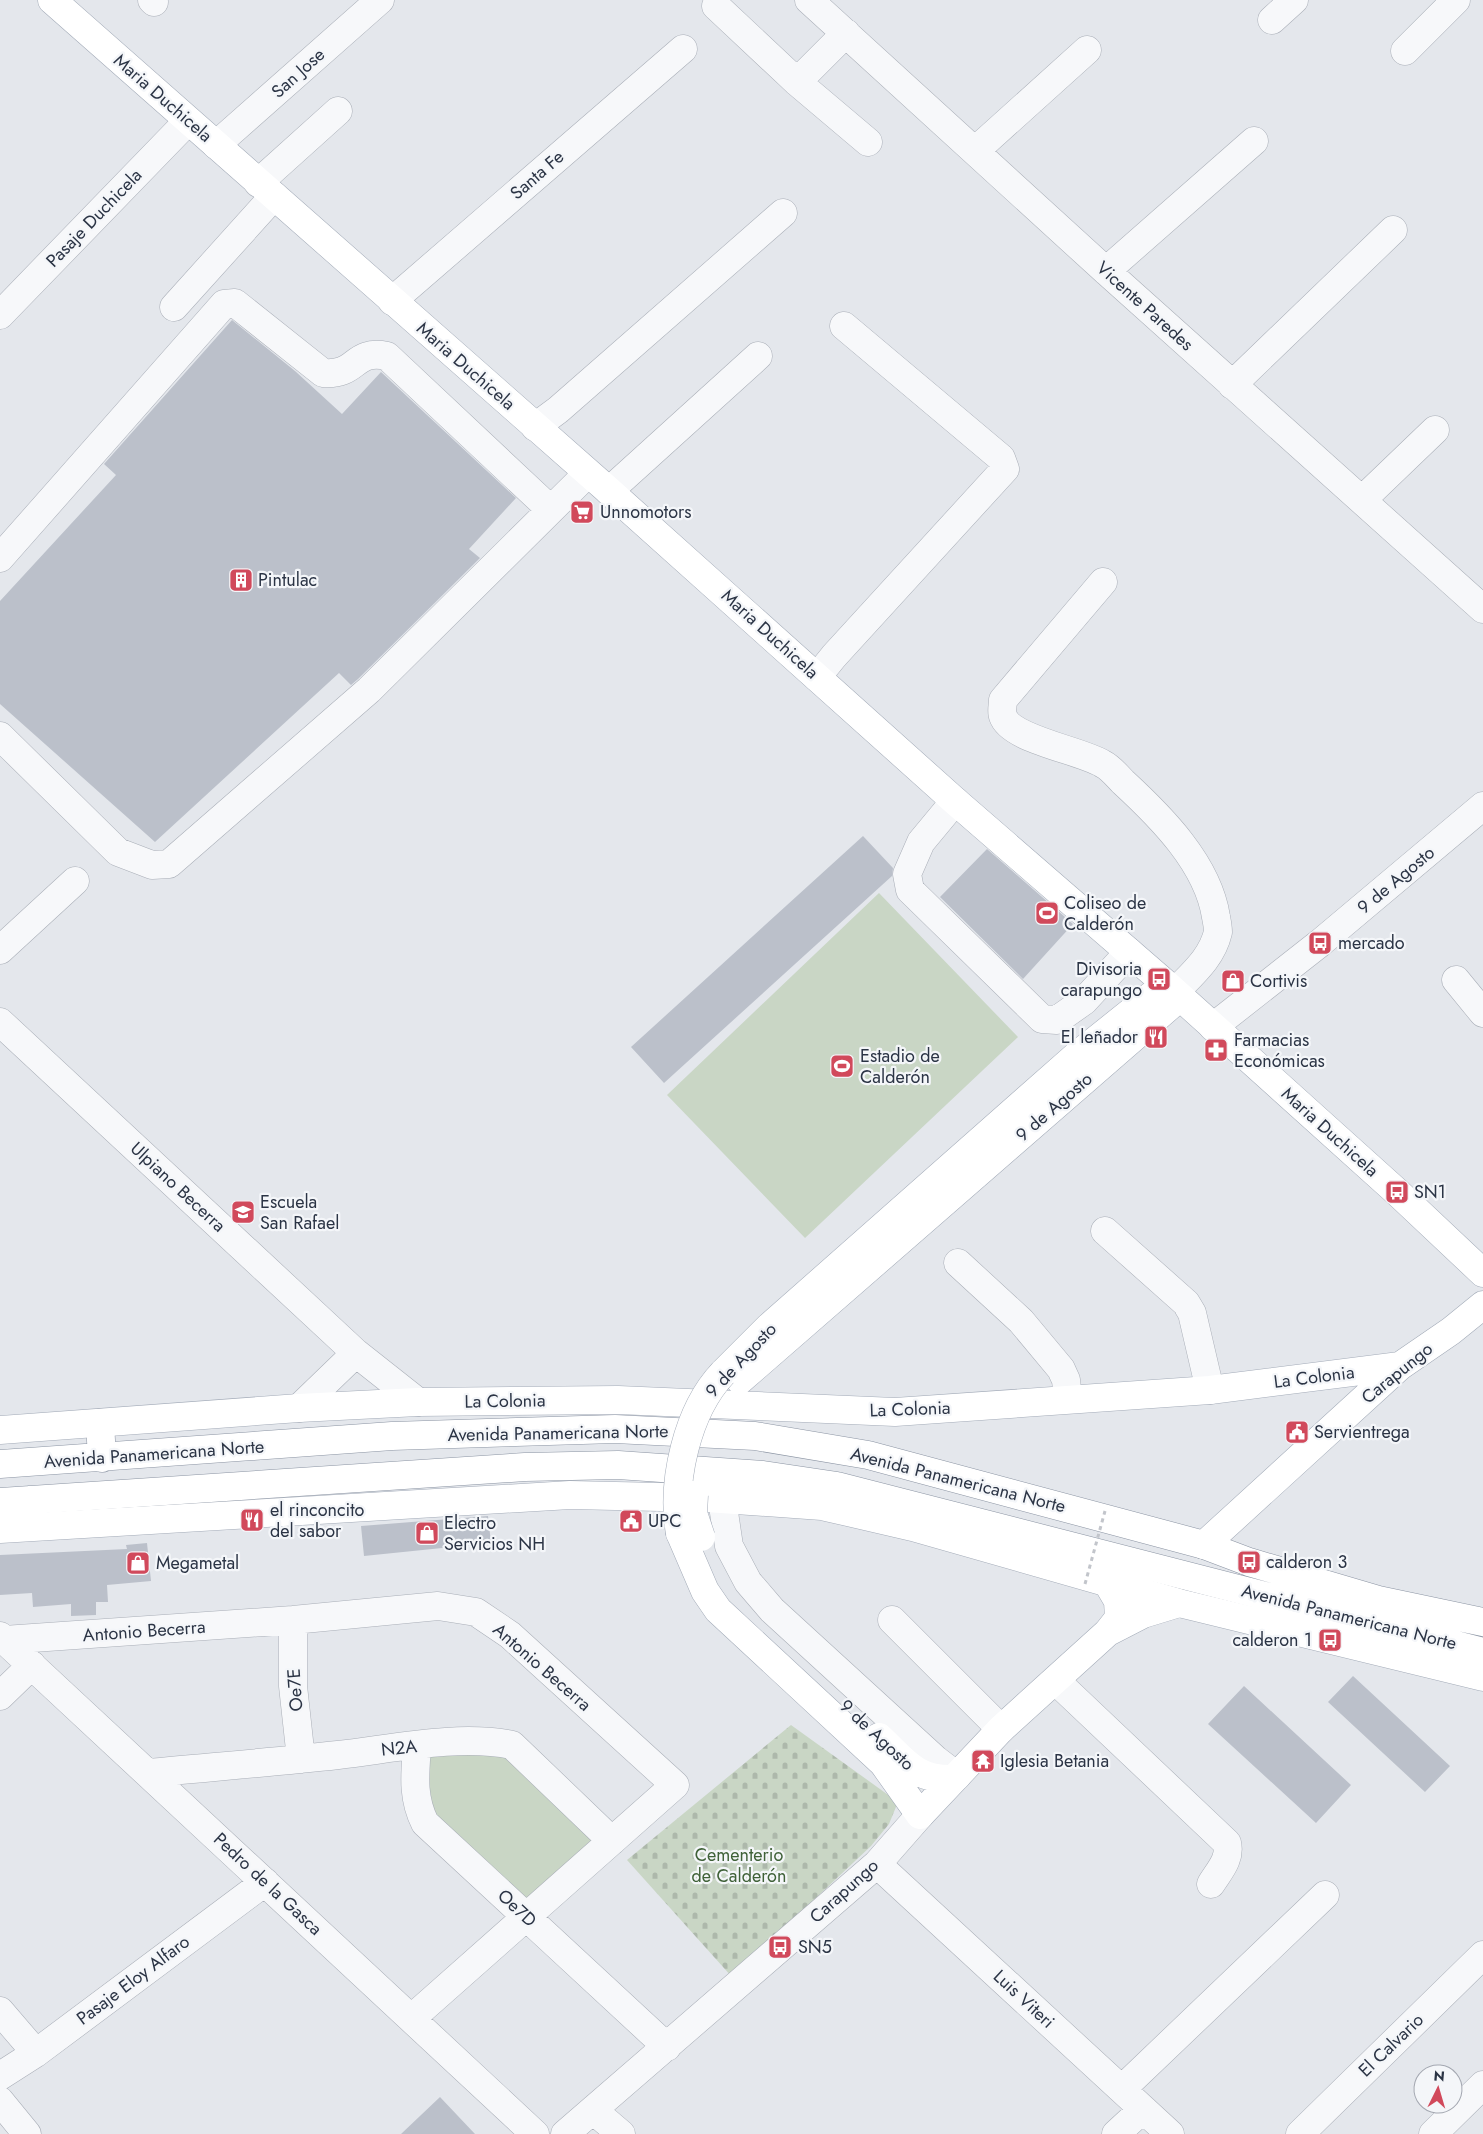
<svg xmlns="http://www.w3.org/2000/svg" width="1483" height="2134" font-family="Jost,sans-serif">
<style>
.cemetery{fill:url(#cemetery-stones)}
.green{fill:#c9d6c5}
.building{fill:#bbc0ca}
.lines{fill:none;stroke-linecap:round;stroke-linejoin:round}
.minor-casing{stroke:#a9aeb7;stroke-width:29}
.major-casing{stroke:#a3abb8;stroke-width:29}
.highway-casing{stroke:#8b94a3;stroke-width:29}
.minor{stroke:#f7f8fa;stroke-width:28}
.major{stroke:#fff;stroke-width:28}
.highway{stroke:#fff;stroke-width:28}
.major-bridge-casing{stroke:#a3abb8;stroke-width:29;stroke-linecap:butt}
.path-bridge{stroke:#c2c5cb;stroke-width:3;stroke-dasharray:4 4;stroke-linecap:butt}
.major-bridge{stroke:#fff;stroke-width:28}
.labels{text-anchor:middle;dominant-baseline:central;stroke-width:4.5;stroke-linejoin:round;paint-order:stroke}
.street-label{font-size:18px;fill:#2b3445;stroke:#f4f6f9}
.poi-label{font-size:18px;fill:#2b3445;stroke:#f4f6f9;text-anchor:start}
.park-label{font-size:18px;fill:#3f6138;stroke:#f4f6f9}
</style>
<defs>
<pattern id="cemetery-stones" width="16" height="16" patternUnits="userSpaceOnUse" patternTransform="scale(1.25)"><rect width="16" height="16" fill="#c9d6c5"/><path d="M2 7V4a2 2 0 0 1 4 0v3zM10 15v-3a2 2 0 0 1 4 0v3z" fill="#adb8ab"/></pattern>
</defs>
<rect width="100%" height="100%" fill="#e4e7ec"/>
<!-- cemetery -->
<path class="cemetery" d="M 791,1725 L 898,1802 L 889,1824 L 871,1846 L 732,1977 L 627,1860 Z"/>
<!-- green -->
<path class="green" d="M 879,893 L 1018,1037 L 805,1238 L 667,1095 Z
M 496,1748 L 601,1841 L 526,1909 L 424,1806 L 424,1751 Z"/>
<!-- building -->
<path class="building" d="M 232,320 L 295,371 L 342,414 L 381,372 L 516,498 L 469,549 L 480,558 L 358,679 L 351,685 L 339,673 L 155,842 L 0,704 L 0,601 L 116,475 L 104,464 Z
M 863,836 L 893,868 L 892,876 L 664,1083 L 631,1047 Z
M 987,849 L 1073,924 L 1023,979 L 940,897 Z
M 488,1516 L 491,1543 L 364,1556 L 361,1526 Z
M 147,1543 L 151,1581 L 107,1585 L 108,1602 L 96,1602 L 96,1615 L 71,1616 L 71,1604 L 33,1607 L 32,1593 L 0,1595 L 0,1555 L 127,1549 L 126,1545 Z
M 1353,1676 L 1450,1766 L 1425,1792 L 1328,1702 Z
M 1244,1686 L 1351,1785 L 1316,1823 L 1208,1724 Z
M 440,2097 L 475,2134 L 401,2134 Z"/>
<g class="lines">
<!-- minor casing -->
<g class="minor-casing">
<path id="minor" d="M 152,0 L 154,2
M 809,0 L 1106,271 L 1483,609
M 716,6 L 797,82
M 1272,20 L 1294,0
M 846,33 L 797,82 L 868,142
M 1405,51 L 1456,0
M 216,145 L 380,0
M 975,151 L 1087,50
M 258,183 L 338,111
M 1106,271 L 1254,141
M 392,301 L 683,49
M 174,307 L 274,196
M 0,315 L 188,121
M 1232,385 L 1393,230
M 535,427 L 558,410 L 783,213
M 609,491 L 758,356
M 1362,500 L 1435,430
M 0,558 L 224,304 L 235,303 L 323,373 C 358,376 352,349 387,356 L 550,509
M 1103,582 L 1003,700 C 1003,705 1001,712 1003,716 C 1011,740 1081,750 1103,764 C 1111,768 1117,776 1123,782 C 1161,817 1208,864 1216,917 C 1217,922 1218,928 1218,932 C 1212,958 1192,974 1174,993
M 817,677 L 834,656 L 1005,469 L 1001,458 L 844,326
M 0,736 L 118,852 L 152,865 L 169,864 L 369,690 L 587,474
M 955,801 L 921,842 L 907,874 L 910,890 L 1042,1019 L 1057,1020 L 1084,1001 L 1129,952
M 0,950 L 75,881
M 1456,980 L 1483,1013
M 0,1022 L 356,1353 L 418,1402
M 1213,1027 L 1320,943 L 1483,806
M 1105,1231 L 1186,1303 L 1192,1313 L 1210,1390
M 958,1263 L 1021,1321 L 1061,1369 L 1066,1380 L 1068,1399
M 299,1408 L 356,1353
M 722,1499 L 729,1546 L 748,1582 L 772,1610 L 936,1760 L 957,1776
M 293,1620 L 293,1686 L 301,1759
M 892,1620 L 1001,1729
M 0,1636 L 535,2134
M 4,1640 L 293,1620 L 438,1606 L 476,1612 L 510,1635 L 675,1785 L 412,2018
M 1056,1681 L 1227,1843 C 1231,1859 1219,1871 1211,1884
M 0,1696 L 32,1665
M 417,1746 C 415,1774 412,1797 425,1823 L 667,2047
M 149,1773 C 212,1767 275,1762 338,1755 C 392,1749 458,1734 512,1745 L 612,1841
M 877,1864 L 1170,2134
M 0,2011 L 36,2053
M 0,2076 L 36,2053 L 265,1882
M 1122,2089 L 1325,1895
M 0,2101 L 27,2134
M 594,2111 L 621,2134
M 565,2134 L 877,1864 L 920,1815
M 1116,2134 L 1142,2110
M 1300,2134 L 1483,1955
M 1433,2134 L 1483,2085"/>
</g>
<!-- major casing -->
<g class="major-casing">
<path id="major" d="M 52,0 L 609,491 L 955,801 L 1166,984 L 1397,1192 L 1483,1273
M 723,1373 L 769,1327 L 1076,1056 L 1166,984
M 740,1380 L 1180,997
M 0,1430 L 299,1408 L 418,1402 L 618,1400 L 895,1412 L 1210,1390 L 1400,1366
M 0,1529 L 570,1495 L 707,1498 L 822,1506 L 913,1527 L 1179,1603 L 1483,1677
M 680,1533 L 705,1591 L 718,1610 L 883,1763 L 920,1815 L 1001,1729 L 1108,1632 L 1119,1618 L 1118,1601 L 1108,1584
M 1204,1545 L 1400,1366 L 1451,1331 L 1483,1305
M 1108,1632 L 1143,1614 L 1179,1603
M 879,1737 C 905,1761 915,1780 953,1779"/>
</g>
<!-- highway casing -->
<g class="highway-casing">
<path id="highway" d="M 100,1423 L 102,1458
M 0,1464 L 392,1436 L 615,1429 L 755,1436 L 868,1455 L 1204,1545 L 1249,1562 L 1378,1600 L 1483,1622
M 30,1500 L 33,1526
M 0,1502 L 525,1467 L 618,1465 L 763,1475 L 837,1486 L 1483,1652"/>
</g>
<!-- minor -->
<use href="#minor" class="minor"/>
<!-- major -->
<use href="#major" class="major"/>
<!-- highway -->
<use href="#highway" class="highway"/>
<!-- major-bridge casing -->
<g class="major-bridge-casing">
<path id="major-bridge" d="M 694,1495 L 693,1513 L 701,1537
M 680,1533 C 671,1482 687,1411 723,1373"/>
</g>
<!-- path-bridge -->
<path class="path-bridge" d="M 1085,1584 L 1105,1511"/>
<!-- major-bridge -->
<use href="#major-bridge" class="major-bridge"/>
</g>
<!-- icons -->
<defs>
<g id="supermarket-square" transform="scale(1.25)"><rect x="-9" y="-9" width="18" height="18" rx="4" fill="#d1495b" stroke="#f4f6f9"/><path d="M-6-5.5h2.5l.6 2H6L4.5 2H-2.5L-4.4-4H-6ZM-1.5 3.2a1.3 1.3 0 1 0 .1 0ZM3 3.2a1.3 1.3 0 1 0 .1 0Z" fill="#fff"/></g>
<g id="building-square" transform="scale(1.25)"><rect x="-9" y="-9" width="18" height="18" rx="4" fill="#d1495b" stroke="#f4f6f9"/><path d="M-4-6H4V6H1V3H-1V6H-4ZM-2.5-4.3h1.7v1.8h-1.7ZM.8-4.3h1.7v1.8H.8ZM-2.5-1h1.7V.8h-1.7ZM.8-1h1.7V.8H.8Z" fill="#fff"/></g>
<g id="stadium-square" transform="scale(1.25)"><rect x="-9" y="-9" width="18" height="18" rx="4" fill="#d1495b" stroke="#f4f6f9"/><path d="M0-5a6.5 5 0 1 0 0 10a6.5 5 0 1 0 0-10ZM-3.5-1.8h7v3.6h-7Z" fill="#fff"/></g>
<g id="bus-square" transform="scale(1.25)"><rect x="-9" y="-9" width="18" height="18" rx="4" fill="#d1495b" stroke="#f4f6f9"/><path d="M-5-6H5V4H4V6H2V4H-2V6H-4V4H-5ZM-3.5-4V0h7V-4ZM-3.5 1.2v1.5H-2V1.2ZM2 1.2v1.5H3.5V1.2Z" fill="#fff"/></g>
<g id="shop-square" transform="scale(1.25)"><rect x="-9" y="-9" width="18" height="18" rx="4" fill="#d1495b" stroke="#f4f6f9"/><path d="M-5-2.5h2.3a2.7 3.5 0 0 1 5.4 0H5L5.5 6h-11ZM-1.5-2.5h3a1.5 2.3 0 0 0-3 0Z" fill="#fff"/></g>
<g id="restaurant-square" transform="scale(1.25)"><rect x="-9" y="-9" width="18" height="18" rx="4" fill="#d1495b" stroke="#f4f6f9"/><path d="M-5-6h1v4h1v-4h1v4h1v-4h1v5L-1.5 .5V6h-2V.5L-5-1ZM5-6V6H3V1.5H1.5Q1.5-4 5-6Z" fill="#fff"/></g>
<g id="pharmacy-square" transform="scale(1.25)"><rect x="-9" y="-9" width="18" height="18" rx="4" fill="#d1495b" stroke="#f4f6f9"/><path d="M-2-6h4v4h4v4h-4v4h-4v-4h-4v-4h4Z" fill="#fff"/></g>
<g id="school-square" transform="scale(1.25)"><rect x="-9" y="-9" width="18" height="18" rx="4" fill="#d1495b" stroke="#f4f6f9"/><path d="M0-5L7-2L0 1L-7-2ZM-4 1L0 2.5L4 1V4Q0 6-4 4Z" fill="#fff"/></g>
<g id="civic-square" transform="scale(1.25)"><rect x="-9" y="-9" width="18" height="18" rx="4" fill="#d1495b" stroke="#f4f6f9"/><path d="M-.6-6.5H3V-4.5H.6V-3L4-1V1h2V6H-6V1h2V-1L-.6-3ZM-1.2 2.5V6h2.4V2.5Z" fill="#fff"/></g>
<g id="temple-square" transform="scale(1.25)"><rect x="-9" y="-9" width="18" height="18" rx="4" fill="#d1495b" stroke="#f4f6f9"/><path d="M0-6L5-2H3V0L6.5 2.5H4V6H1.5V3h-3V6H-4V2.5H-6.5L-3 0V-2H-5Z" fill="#fff"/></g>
</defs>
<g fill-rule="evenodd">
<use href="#supermarket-square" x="582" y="512"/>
<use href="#building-square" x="241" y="580"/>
<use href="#stadium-square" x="1047" y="913"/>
<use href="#bus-square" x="1320" y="943"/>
<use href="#bus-square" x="1159" y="979"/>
<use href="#shop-square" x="1233" y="981"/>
<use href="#restaurant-square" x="1156" y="1037"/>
<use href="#pharmacy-square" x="1216" y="1050"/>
<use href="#stadium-square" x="842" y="1066"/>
<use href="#bus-square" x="1397" y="1192"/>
<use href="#school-square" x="243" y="1212"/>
<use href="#civic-square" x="1297" y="1432"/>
<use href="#restaurant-square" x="252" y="1520"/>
<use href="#civic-square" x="631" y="1521"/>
<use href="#shop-square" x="427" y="1533"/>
<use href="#bus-square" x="1249" y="1562"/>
<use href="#shop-square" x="138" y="1563"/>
<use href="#bus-square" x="1330" y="1640"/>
<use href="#temple-square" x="983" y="1761"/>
<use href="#bus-square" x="780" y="1947"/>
</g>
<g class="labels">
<!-- street labels -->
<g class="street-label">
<text transform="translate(298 73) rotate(-42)">San Jose</text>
<text transform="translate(163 98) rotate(41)">Maria Duchicela</text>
<text transform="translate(537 175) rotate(-41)">Santa Fe</text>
<text transform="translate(94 218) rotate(-46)">Pasaje Duchicela</text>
<text transform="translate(1145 306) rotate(42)">Vicente Paredes</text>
<text transform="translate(466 366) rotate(41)">Maria Duchicela</text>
<text transform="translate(770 634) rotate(42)">Maria Duchicela</text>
<text transform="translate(1396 880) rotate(-40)">9 de Agosto</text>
<text transform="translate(1054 1107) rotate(-41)">9 de Agosto</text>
<text transform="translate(1330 1132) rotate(42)">Maria Duchicela</text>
<text transform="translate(178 1187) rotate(43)">Ulpiano Becerra</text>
<text transform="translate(741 1360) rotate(-47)">9 de Agosto</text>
<text transform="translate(1397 1373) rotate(-39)">Carapungo</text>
<text transform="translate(1314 1377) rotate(-7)">La Colonia</text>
<text transform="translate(505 1401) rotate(-1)">La Colonia</text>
<text transform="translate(910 1409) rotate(-2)">La Colonia</text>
<text transform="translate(558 1433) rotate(-1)">Avenida Panamericana Norte</text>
<text transform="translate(154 1454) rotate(-4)">Avenida Panamericana Norte</text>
<text transform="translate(958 1480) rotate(14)">Avenida Panamericana Norte</text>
<text transform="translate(1349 1617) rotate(14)">Avenida Panamericana Norte</text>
<text transform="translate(144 1631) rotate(-4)">Antonio Becerra</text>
<text transform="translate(542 1667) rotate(41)">Antonio Becerra</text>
<text transform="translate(295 1690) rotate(-94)">Oe7E</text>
<text transform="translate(877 1735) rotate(43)">9 de Agosto</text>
<text transform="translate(399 1748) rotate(-6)">N2A</text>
<text transform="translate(268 1884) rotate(43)">Pedro de la Gasca</text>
<text transform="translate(844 1891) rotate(-42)">Carapungo</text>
<text transform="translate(517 1908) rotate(43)">Oe7D</text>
<text transform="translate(133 1980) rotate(-37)">Pasaje Eloy Alfaro</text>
<text transform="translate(1024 1999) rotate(43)">Luis Viteri</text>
<text transform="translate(1391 2045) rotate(-44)">El Calvario</text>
</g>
<!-- poi labels -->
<g class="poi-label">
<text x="600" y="512">Unnomotors</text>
<text x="258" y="580">Pintulac</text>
<text x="1064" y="903">Coliseo de<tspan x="1064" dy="21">Calderón</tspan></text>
<text x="1338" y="943">mercado</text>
<text x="1142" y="969" text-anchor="end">Divisoria<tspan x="1142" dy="21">carapungo</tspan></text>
<text x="1250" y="981">Cortivis</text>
<text x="1138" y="1037" text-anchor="end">El leñador</text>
<text x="1234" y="1040">Farmacias<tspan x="1234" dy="21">Económicas</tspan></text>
<text x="860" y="1056">Estadio de<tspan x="860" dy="21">Calderón</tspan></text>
<text x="1414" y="1192">SN1</text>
<text x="260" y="1202">Escuela<tspan x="260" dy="21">San Rafael</tspan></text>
<text x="1314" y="1432">Servientrega</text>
<text x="270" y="1510">el rinconcito<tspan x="270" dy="21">del sabor</tspan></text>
<text x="648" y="1521">UPC</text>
<text x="444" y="1523">Electro<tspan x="444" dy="21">Servicios NH</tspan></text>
<text x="1266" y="1562">calderon 3</text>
<text x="156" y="1563">Megametal</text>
<text x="1312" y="1640" text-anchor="end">calderon 1</text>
<text x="1000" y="1761">Iglesia Betania</text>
<text x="798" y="1947">SN5</text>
</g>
<!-- park labels -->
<g class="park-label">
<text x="739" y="1855">Cementerio<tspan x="739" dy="21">de Calderón</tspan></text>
</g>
</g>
<!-- north arrow -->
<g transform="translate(1438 2089) rotate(5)"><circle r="24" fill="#f4f6f9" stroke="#a4a8b1"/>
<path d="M0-4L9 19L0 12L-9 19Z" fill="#d1495b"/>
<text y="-8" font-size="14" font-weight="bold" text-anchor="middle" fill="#2b3445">N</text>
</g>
</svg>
